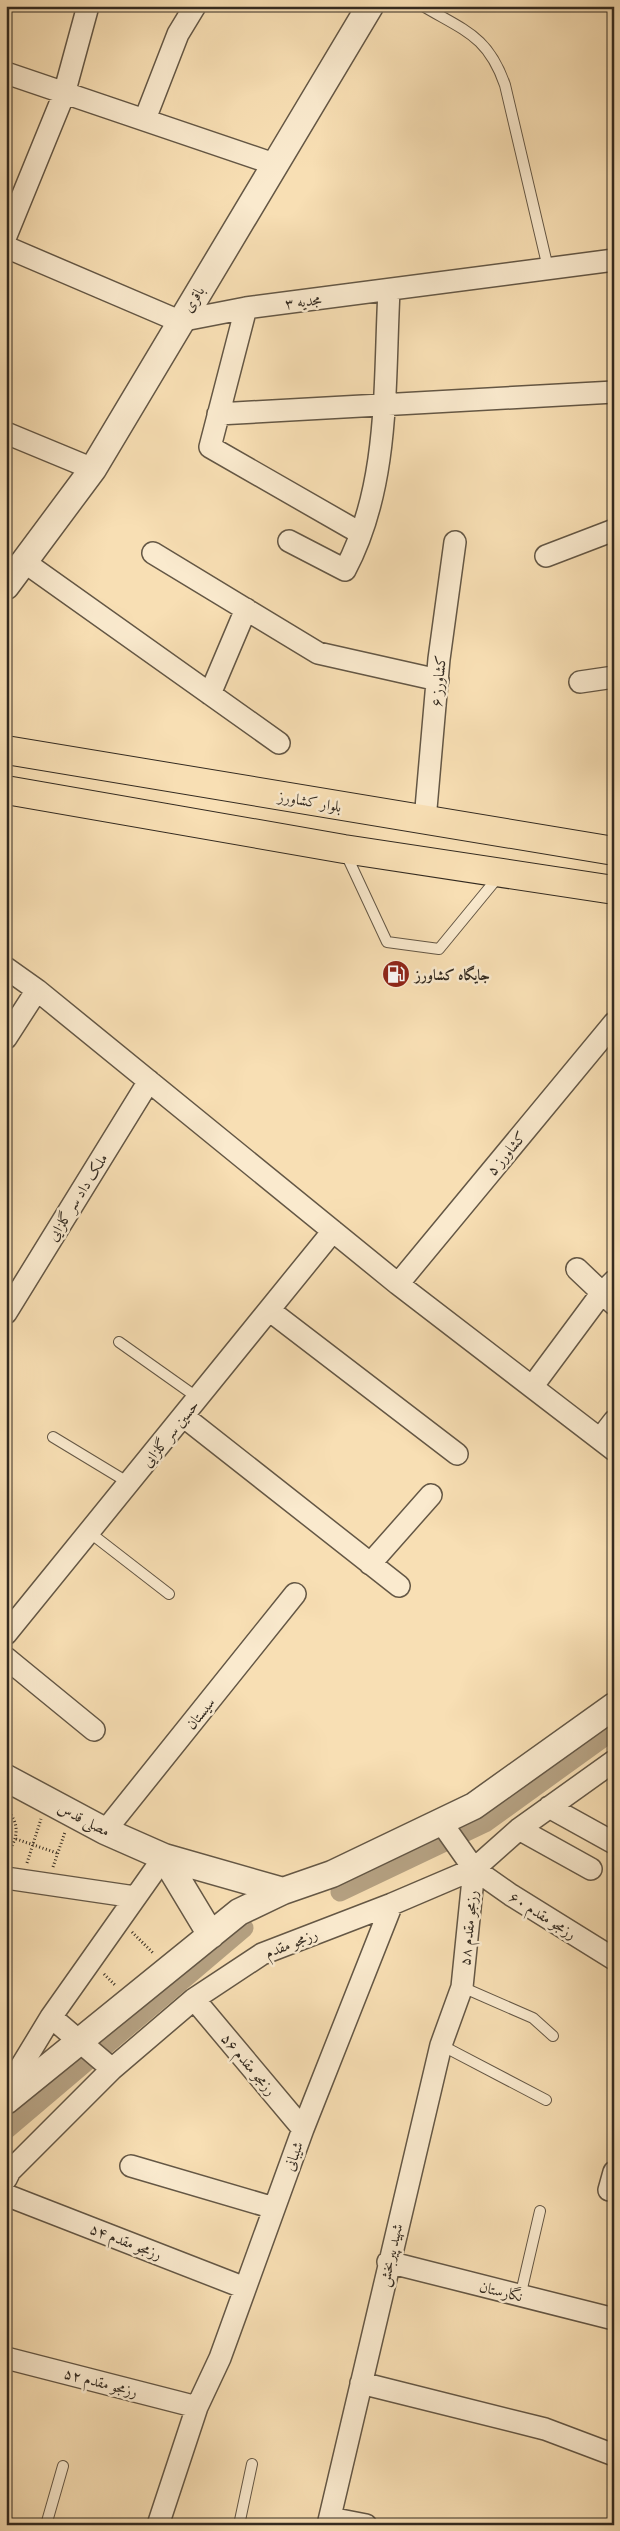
<svg xmlns="http://www.w3.org/2000/svg" width="620" height="2531" font-family="'Gentium Book Plus',Amiri,serif">
<style>
.lines{fill:none;stroke-linecap:round;stroke-linejoin:round}
.canal{stroke:#b5a182;stroke-width:19}
.service-casing{stroke:#645745;stroke-width:12}
.minor-casing{stroke:#645745;stroke-width:24}
.tertiary-casing{stroke:#645745;stroke-width:29}
.primary-casing{stroke:#332a20;stroke-width:30}
.path{stroke:#332a20;stroke-width:3;stroke-dasharray:1 2.5;stroke-linecap:butt}
.service{stroke:#faeace;stroke-width:10}
.minor{stroke:#faeace;stroke-width:21}
.tertiary{stroke:#faeace;stroke-width:26}
.primary{stroke:#f8dfb4;stroke-width:28}
.labels{text-anchor:middle;dominant-baseline:central;stroke-width:5;stroke-linejoin:round;paint-order:stroke}
.street-label{font-size:15px;fill:#332a20;stroke:#faeace}
.poi-label{font-size:15px;font-weight:bold;fill:#332a20;stroke:#faeace;text-anchor:start}
</style>
<rect width="100%" height="100%" fill="#f8dfb4"/>
<filter id="stains"><feTurbulence type="fractalNoise" baseFrequency=".004" numOctaves="4"/><feColorMatrix values="0 0 0 0 .2 0 0 0 0 .09 0 0 0 0 .02 0 0 0 .5 -.17"/></filter>
<radialGradient id="worn" r=".72"><stop offset=".6" stop-color="#630" stop-opacity="0"/><stop offset="1" stop-color="#630" stop-opacity=".3"/></radialGradient>
<g class="lines">
<!-- canal -->
<path class="canal" d="M 340,1892 L 485,1823 L 614,1730
M 6,2130 L 244,1928"/>
<!-- service casing -->
<g class="service-casing">
<path id="service" d="M 423,6 C 465,31 488,36 505,85 L 548,268
M 345,852 L 387,942 L 439,949 L 499,876
M 119,1342 L 198,1398
M 53,1437 L 129,1483
M 89,1532 L 169,1594
M 462,1987 L 533,2018 L 553,2036
M 441,2045 L 546,2100
M 520,2297 L 540,2211
M 46,2525 L 63,2466
M 239,2525 L 252,2464"/>
</g>
<!-- minor casing -->
<g class="minor-casing">
<path id="minor" d="M 6,73 L 274,164
M 145,119 L 178,34 L 195,6
M 6,236 L 64,94 L 88,6
M 6,247 L 179,321 L 246,308 L 614,260
M 246,308 L 210,447 L 360,533
M 218,414 L 614,392
M 6,433 L 93,469
M 289,541 L 345,570 C 390,486 384,384 389,291
M 153,553 L 318,653 L 438,680
M 546,556 L 614,530
M 23,561 L 279,743
M 580,682 L 614,677
M 210,694 L 246,609
M 425,820 L 439,659 L 455,542
M 6,968 L 37,990 L 398,1284 L 614,1450
M 6,1038 L 37,990
M 577,1269 L 614,1304
M 398,1284 L 614,1023
M 269,1310 L 457,1454
M 6,1313 L 149,1081
M 532,1387 L 601,1294 L 614,1281
M 183,1416 L 399,1586
M 600,1439 L 614,1421
M 370,1564 L 431,1495
M 6,1634 L 333,1231
M 6,1658 L 94,1730
M 549,1807 L 614,1843
M 441,1822 L 474,1869 L 511,1895 L 614,1959
M 519,1829 L 591,1869
M 105,1831 L 295,1594
M 6,1878 L 135,1897
M 194,1999 L 303,2129
M 51,2017 L 112,2069
M 17,2073 L 51,2017 L 164,1857
M 131,2166 L 274,2208
M 6,2179 L 10,2171 L 112,2069 L 194,1999 L 262,1954 L 392,1904 L 474,1869 L 519,1829 L 614,1761
M 609,2190 L 614,2172
M 6,2195 L 245,2288
M 388,2262 L 614,2319
M 6,2358 L 197,2407
M 361,2383 L 545,2429 L 614,2455
M 330,2518 L 366,2525
M 158,2525 L 197,2407 L 220,2358 L 303,2129 L 392,1904
M 328,2525 L 441,2045 L 462,1987 L 474,1869"/>
</g>
<!-- tertiary casing -->
<g class="tertiary-casing">
<path id="tertiary" d="M 6,586 L 93,469 L 370,6
M 6,1778 L 105,1831 L 164,1857 L 283,1891
M 164,1857 L 211,1935
M 6,2101 L 239,1912 L 283,1891 L 332,1874 L 474,1806 L 614,1706"/>
</g>
<!-- primary casing -->
<g class="primary-casing">
<path id="primary" d="M 6,750 L 614,851
M 6,790 L 344,849 L 614,890"/>
</g>
<!-- path -->
<path class="path" d="M 6,1810 C 21,1822 18,1841 6,1854
M 16,1839 L 57,1853
M 27,1863 L 41,1819
M 53,1867 L 65,1832
M 132,1932 L 154,1954
M 104,1974 L 115,1985"/>
<!-- service -->
<use href="#service" class="service"/>
<!-- minor -->
<use href="#minor" class="minor"/>
<!-- tertiary -->
<use href="#tertiary" class="tertiary"/>
<!-- primary -->
<use href="#primary" class="primary"/>
</g>
<!-- icons -->
<defs>
<g id="fuel-disc" transform="scale(1.4375)"><circle r="9.5" fill="#8f2418" stroke="#faeace"/><path d="M-5.5-6h7V0h2V4h1.3V-2.5L3-4.5l.8-.8L6-3V5H2.5V1h-1V6h-7ZM-4.2-4.7v3.2H.2V-4.7Z" fill="#fff"/></g>
</defs>
<g fill-rule="evenodd">
<use href="#fuel-disc" x="396" y="974"/>
</g>
<g class="labels">
<!-- street labels -->
<g class="street-label">
<text transform="translate(193 299) rotate(-58)">باقری</text>
<text transform="translate(303 301) rotate(-7)">مجدیه ۳</text>
<text transform="translate(438 681) rotate(-85)">کشاورز ۶</text>
<text transform="translate(310 801) rotate(10)">بلوار کشاورز</text>
<text transform="translate(506 1153) rotate(-50)">کشاورز ۵</text>
<text transform="translate(77 1197) rotate(-58)">ملک داد سر گلزایی</text>
<text transform="translate(170 1433) rotate(-51)">حسین سر گلزایی</text>
<text transform="translate(200 1713) rotate(-51)">سیستان</text>
<text transform="translate(84 1819) rotate(27)">مصلی قدس</text>
<text transform="translate(543 1915) rotate(32)">رزمجو مقدم ۶۰</text>
<text transform="translate(468 1928) rotate(-84)">رزمجو مقدم ۵۸</text>
<text transform="translate(291 1943) rotate(-22)">رزمجو مقدم</text>
<text transform="translate(249 2064) rotate(50)">رزمجو مقدم ۵۶</text>
<text transform="translate(293 2156) rotate(-70)">شیبانی</text>
<text transform="translate(126 2241) rotate(21)">رزمجو مقدم ۵۴</text>
<text transform="translate(390 2255) rotate(-77)">شهید پیربخش</text>
<text transform="translate(501 2291) rotate(14)">نگارستان</text>
<text transform="translate(101 2382) rotate(15)">رزمجو مقدم ۵۲</text>
</g>
<!-- poi labels -->
<g class="poi-label">
<text x="415" y="974">جایگاه کشاورز</text>
</g>
</g>
<!-- margin -->
<rect width="620" height="2531" fill="none" stroke="#f8dfb4" stroke-width="25"/>
<rect x="8" y="8" width="605" height="2516" fill="none" stroke="#332a20" stroke-width="2.5"/>
<rect x="12" y="12" width="595" height="2506" fill="none" stroke="#332a20"/>
<rect width="100%" height="100%" filter="url(#stains)"/>
<rect width="100%" height="100%" fill="url(#worn)"/>
</svg>
